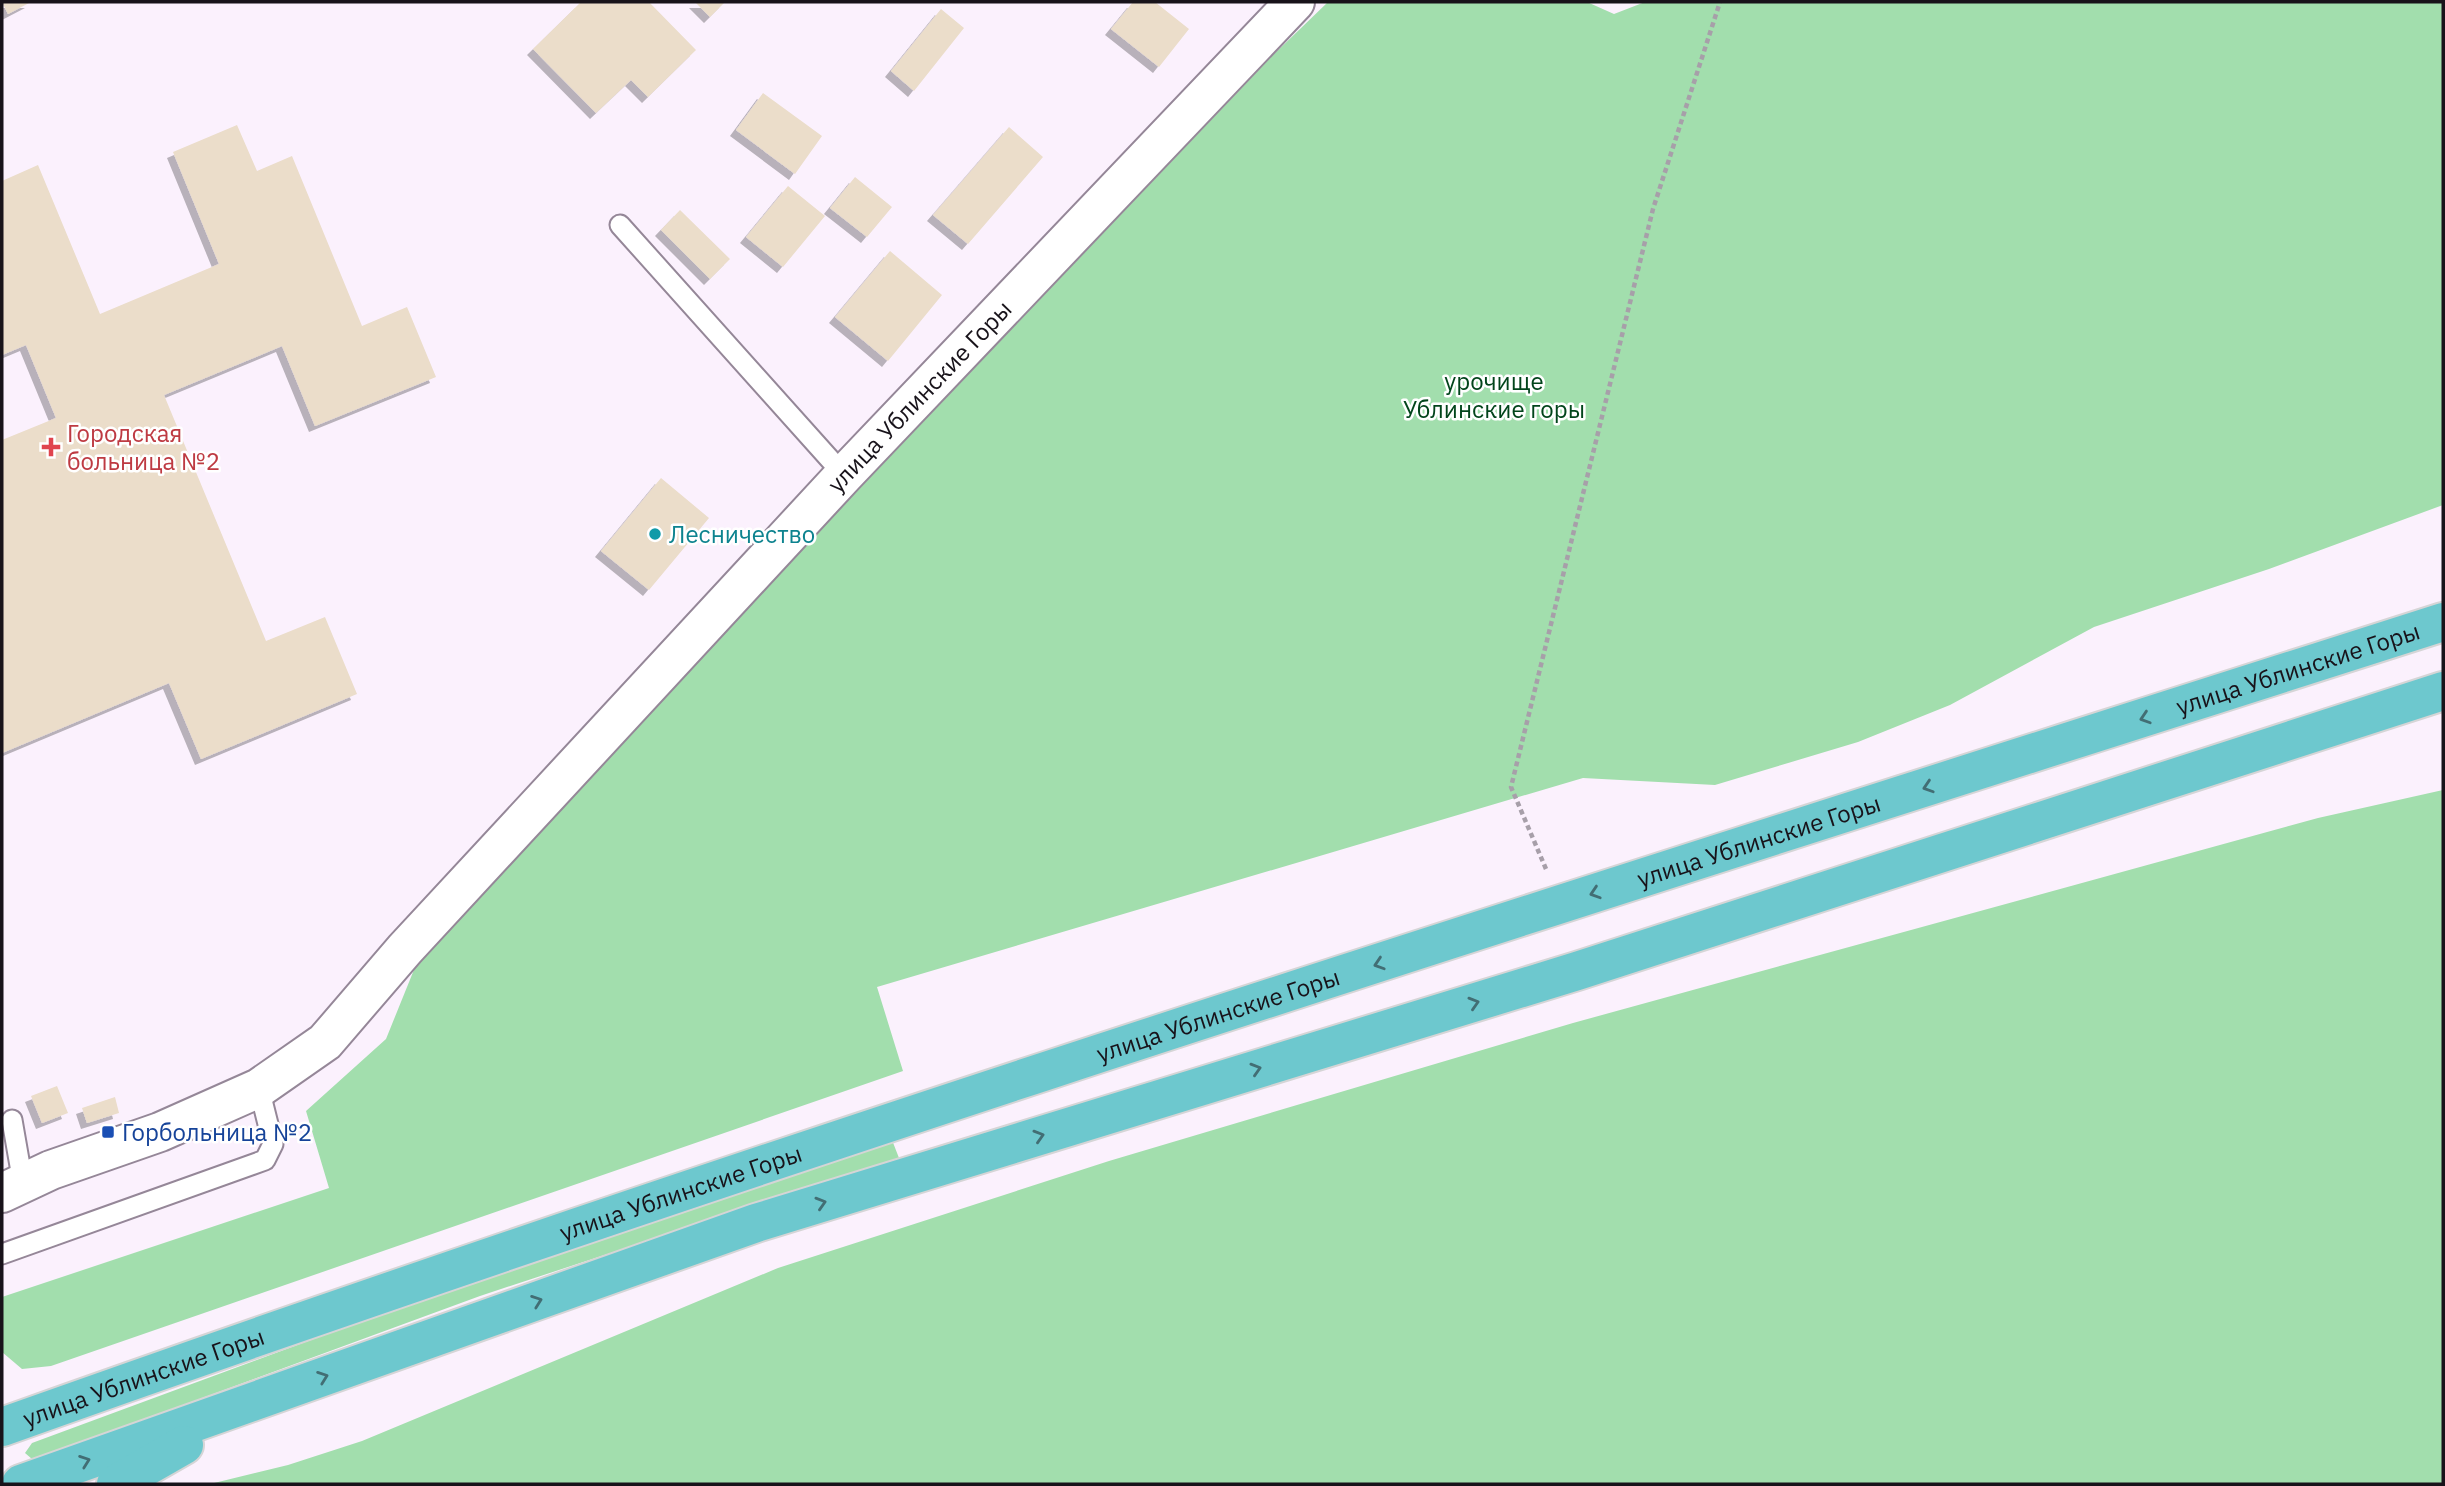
<svg xmlns="http://www.w3.org/2000/svg" width="2445" height="1486" font-family="'IBM Plex Sans',sans-serif">
<style>
.green{fill:#a2dead}
.building{fill:#ebddca;filter:url(#shadow)}
.lines{fill:none;stroke-linecap:round;stroke-linejoin:round}
.service-casing{stroke:#958798;stroke-width:23}
.minor-casing{stroke:#958798;stroke-width:42}
.primary-casing{stroke:#d5d5d6;stroke-width:42}
.path{stroke:#a79fa9;stroke-width:4.5;stroke-dasharray:5 3.5;stroke-linecap:butt}
.service{stroke:#fff;stroke-width:19}
.minor{stroke:#fff;stroke-width:38}
.primary{stroke:#6dc8ce;stroke-width:38}
.oneway{stroke:#426e74}
.health-dot{fill:#e0444e;stroke:#fff;stroke-width:2.5}
.culture-dot{fill:#0f9aa8;stroke:#fff;stroke-width:2.5}
.transit-dot{fill:#1a4fb4;stroke:#fff;stroke-width:2.5}
.labels{text-anchor:middle;dominant-baseline:central;stroke-width:5;stroke-linejoin:round;paint-order:stroke}
.park-label{font-size:24px;fill:#02451b;stroke:#fff}
.street-label{font-size:24px;fill:#18131a;stroke:#fff}
.health-label{font-size:24px;fill:#be3a42;stroke:#fff;text-anchor:start}
.culture-label{font-size:24px;fill:#0d838f;stroke:#fff;text-anchor:start}
.transit-label{font-size:24px;fill:#164399;stroke:#fff;text-anchor:start}
</style>
<defs>
<filter id="shadow"><feDropShadow dx="-6" dy="6" stdDeviation="0" flood-color="#0004"/></filter>
</defs>
<rect width="100%" height="100%" fill="#fbf1fd"/>
<!-- green -->
<path class="green" d="M 1328,2 L 1587,2 L 1614,14 L 1645,2 L 2443,2 L 2443,505 L 2269,569 L 2094,627 L 1950,705 L 1858,742 L 1715,785 L 1583,778 L 877,987 L 903,1071 L 51,1366 L 22,1369 L 2,1352 L 2,1297 L 329,1188 L 306,1111 L 386,1039 L 424,945 L 1271,57 Z
M 2443,790 L 2443,1484 L 210,1484 L 288,1465 L 362,1441 L 778,1268 L 1109,1161 L 1573,1023 L 2318,818 Z
M 892,1140 L 899,1158 L 480,1296 L 53,1453 L 32,1459 L 25,1453 L 32,1443 L 476,1279 Z"/>
<!-- building -->
<path class="building" d="M 2,2 L 31,2 L 8,14 Z
M 581,2 L 649,2 L 696,50 L 648,97 L 631,80 L 596,113 L 533,49 Z
M 695,2 L 725,2 L 710,17 Z
M 1133,2 L 1155,2 L 1189,29 L 1159,67 L 1111,29 Z
M 941,9 L 964,28 L 914,91 L 891,71 Z
M 763,93 L 822,136 L 795,174 L 736,130 Z
M 237,125 L 257,171 L 292,156 L 362,326 L 407,307 L 436,377 L 315,426 L 282,346 L 164,395 L 266,641 L 325,617 L 357,694 L 201,759 L 169,683 L 2,753 L 2,440 L 56,418 L 26,345 L 2,355 L 2,181 L 38,165 L 100,314 L 219,264 L 173,152 Z
M 1009,127 L 1043,157 L 968,244 L 933,215 Z
M 855,177 L 892,207 L 867,237 L 830,208 Z
M 788,186 L 825,216 L 783,267 L 746,237 Z
M 680,210 L 730,259 L 710,279 L 661,230 Z
M 890,251 L 942,295 L 888,361 L 835,317 Z
M 661,478 L 709,518 L 649,590 L 601,551 Z
M 57,1086 L 68,1113 L 42,1123 L 31,1096 Z
M 115,1097 L 119,1113 L 87,1123 L 82,1108 Z"/>
<g class="lines">
<!-- service casing -->
<g class="service-casing">
<path id="service" d="M 620,225 L 844,475
M 12,1120 L 23,1183
M 2,1254 L 265,1160 L 273,1144 L 259,1088"/>
</g>
<!-- minor casing -->
<g class="minor-casing">
<g id="minor">
<path id="s1" d="M 2,1193 L 51,1170 L 160,1132 L 259,1088 L 325,1042 L 405,949 L 844,475 L 1295,2"/>
</g>
</g>
<!-- primary casing -->
<g class="primary-casing">
<g id="primary">
<path id="s2" d="M 2,1427 C 809,1139 1627,883 2443,622"/>
<path d="M 21,1484 L 756,1223 L 1577,971 L 2443,691"/>
<path d="M 116,1484 L 184,1445"/>
</g>
</g>
<!-- path -->
<path class="path" d="M 1546,869 L 1511,787 L 1653,209 L 1720,2"/>
<!-- service -->
<use href="#service" class="service"/>
<!-- minor -->
<use href="#minor" class="minor"/>
<!-- primary -->
<use href="#primary" class="primary"/>
</g>
<!-- one-way arrows -->
<defs><path id="oneway-chevron" d="M-2-3.5L2.5 0L-2 3.5" fill="none" stroke-width="1.6" stroke-linecap="round" stroke-linejoin="round" transform="scale(1.75)"/></defs>
<g class="oneway">
<use href="#oneway-chevron" transform="translate(2145 718) rotate(162)"/>
<use href="#oneway-chevron" transform="translate(1928 787) rotate(162)"/>
<use href="#oneway-chevron" transform="translate(1595 893) rotate(162)"/>
<use href="#oneway-chevron" transform="translate(1379 964) rotate(162)"/>
<use href="#oneway-chevron" transform="translate(1474 1003) rotate(-17)"/>
<use href="#oneway-chevron" transform="translate(1256 1069) rotate(-17)"/>
<use href="#oneway-chevron" transform="translate(1039 1136) rotate(-17)"/>
<use href="#oneway-chevron" transform="translate(821 1203) rotate(-17)"/>
<use href="#oneway-chevron" transform="translate(537 1301) rotate(-20)"/>
<use href="#oneway-chevron" transform="translate(323 1377) rotate(-20)"/>
<use href="#oneway-chevron" transform="translate(85 1461) rotate(-20)"/>
</g>
<!-- markers -->
<path class="health-dot" d="M47.5 436.5h7v7h7v7h-7v7h-7v-7h-7v-7h7z"/>
<circle class="culture-dot" cx="655" cy="534" r="7"/>
<rect class="transit-dot" x="101" y="1125" width="14" height="14" rx="3.5"/>
<g class="labels">
<!-- park labels -->
<g class="park-label">
<text x="1494" y="381">урочище<tspan x="1494" dy="28">Ублинские горы</tspan></text>
</g>
<!-- street labels -->
<g class="street-label">
<text stroke="none"><textPath href="#s1" startOffset="1236">улица Ублинские Горы</textPath></text>
<text stroke="none"><textPath href="#s2" startOffset="2418">улица Ублинские Горы</textPath></text>
<text stroke="none"><textPath href="#s2" startOffset="1852">улица Ублинские Горы</textPath></text>
<text stroke="none"><textPath href="#s2" startOffset="1284">улица Ублинские Горы</textPath></text>
<text stroke="none"><textPath href="#s2" startOffset="718">улица Ублинские Горы</textPath></text>
<text stroke="none"><textPath href="#s2" startOffset="150">улица Ублинские Горы</textPath></text>
</g>
<!-- health labels -->
<g class="health-label">
<text x="67" y="433">Городская<tspan x="67" dy="28">больница №2</tspan></text>
</g>
<!-- culture labels -->
<g class="culture-label">
<text x="669" y="534">Лесничество</text>
</g>
<!-- transit labels -->
<g class="transit-label">
<text x="122" y="1132">Горбольница №2</text>
</g>
</g>
<!-- border -->
<rect width="2445" height="1486" fill="none" stroke="#18131a" stroke-width="7"/>
</svg>
